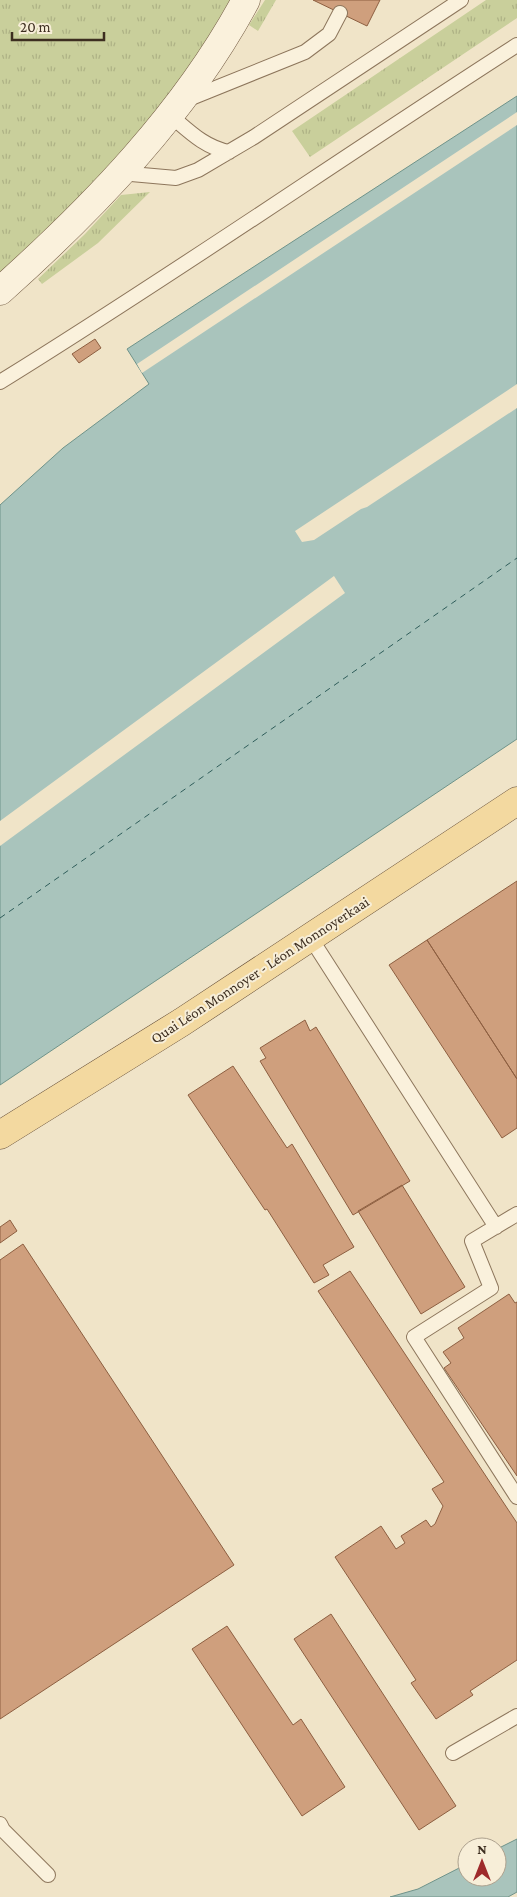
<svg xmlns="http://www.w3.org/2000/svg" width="517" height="1897" font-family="'Crimson Pro',serif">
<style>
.grass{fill:url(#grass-tufts)}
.water{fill:#a9c4bc;stroke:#6f938a}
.pier{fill:#f0e4c8}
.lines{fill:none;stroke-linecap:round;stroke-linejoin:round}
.ferry{stroke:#2f5d5a;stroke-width:1;stroke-dasharray:6 5;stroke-linecap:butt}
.building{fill:#cf9f7d;stroke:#8d5f41}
.lane-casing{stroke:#8d765c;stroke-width:16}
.secondary-casing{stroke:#6f573f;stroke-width:29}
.primary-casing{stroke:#5b4430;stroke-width:29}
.lane{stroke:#faf1dc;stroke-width:14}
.secondary{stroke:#faf1dc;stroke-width:28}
.primary{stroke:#f3d9a0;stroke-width:28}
.labels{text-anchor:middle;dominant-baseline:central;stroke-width:4;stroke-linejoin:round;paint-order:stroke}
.street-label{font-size:15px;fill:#3d2e20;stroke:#f7eed8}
</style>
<defs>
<pattern id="grass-tufts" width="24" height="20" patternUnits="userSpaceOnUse" patternTransform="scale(1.25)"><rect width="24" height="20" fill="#c9cf9b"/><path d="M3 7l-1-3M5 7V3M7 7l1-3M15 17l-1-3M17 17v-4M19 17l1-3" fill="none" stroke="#aeb285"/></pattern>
</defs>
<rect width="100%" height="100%" fill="#f0e4c8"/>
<!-- grass -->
<path class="grass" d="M 0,0 L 230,0 C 215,25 201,51 184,75 C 132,149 65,213 0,274 Z
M 265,0 L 276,0 L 258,31 L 249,25 Z
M 486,0 L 517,0 L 517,18 L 310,157 L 292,131 Z
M 150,192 L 98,243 L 42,284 L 38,279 L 85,234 L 121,195 Z"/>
<!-- water -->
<path class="water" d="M 517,96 L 517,739 L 0,1085 L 0,505 L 63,448 L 149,384 L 127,349 Z
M 517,1839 L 517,1892 L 508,1897 L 390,1897 L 418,1889 L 467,1864 L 467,1877 L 497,1877 L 497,1849 Z"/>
<!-- pier -->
<path class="pier" d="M 517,112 L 517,125 L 142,373 L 137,364 Z
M 517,384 L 517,408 L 367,507 L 361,509 L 314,540 L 302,542 L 295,531 Z
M 334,576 L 345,593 L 0,846 L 0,821 Z"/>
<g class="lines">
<!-- ferry -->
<path class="ferry" d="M 0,918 L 517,558"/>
</g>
<!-- building -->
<path class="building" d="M 313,0 L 380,0 L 367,26 Z
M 95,339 L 101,348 L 79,363 L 72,354 Z
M 517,881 L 517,1079 L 427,940 Z
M 427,940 L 517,1079 L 517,1128 L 502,1138 L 389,965 Z
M 305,1020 L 310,1031 L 316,1027 L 410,1181 L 353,1215 L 260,1061 L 266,1058 L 260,1048 Z
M 233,1066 L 287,1148 L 292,1144 L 354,1247 L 323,1265 L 329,1275 L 314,1283 L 267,1209 L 265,1210 L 188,1095 Z
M 402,1185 L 465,1287 L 421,1314 L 358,1211 Z
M 10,1220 L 17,1231 L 0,1243 L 0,1227 Z
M 23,1244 L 234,1565 L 0,1719 L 0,1260 Z
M 350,1271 L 517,1523 L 517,1660 L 470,1691 L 473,1695 L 436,1719 L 411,1683 L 416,1680 L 335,1557 L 381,1526 L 396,1549 L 405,1543 L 401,1536 L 426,1520 L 431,1527 L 435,1524 L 443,1506 L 432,1489 L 444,1482 L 318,1291 Z
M 509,1294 L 515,1303 L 517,1302 L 517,1476 L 444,1368 L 451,1363 L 443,1352 L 464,1338 L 458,1328 Z
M 331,1614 L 456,1806 L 419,1830 L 294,1639 Z
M 227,1626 L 293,1725 L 301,1719 L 345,1787 L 302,1816 L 192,1649 Z"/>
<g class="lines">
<!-- lane casing -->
<g class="lane-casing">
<path id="lane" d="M 186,100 L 305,52 L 329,34 L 340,13
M 170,115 C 189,131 204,147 229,152
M 120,173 L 176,178 L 198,170 L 254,137 L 461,0
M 0,382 C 175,274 344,156 517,45
M 310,937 L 496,1227
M 517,1214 L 472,1241 L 491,1288 L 414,1337 L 517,1497
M 453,1753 L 517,1716
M 0,1824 L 3,1830 L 48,1875"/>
</g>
<!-- secondary casing -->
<g class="secondary-casing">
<path id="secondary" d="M 0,291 C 94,207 186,112 246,0"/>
</g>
<!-- primary casing -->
<g class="primary-casing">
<path id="primary" d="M 0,1135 L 182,1022 L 517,801"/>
</g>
<!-- lane -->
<use href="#lane" class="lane"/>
<!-- secondary -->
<use href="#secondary" class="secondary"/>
<!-- primary -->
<use href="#primary" class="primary"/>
</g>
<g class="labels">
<!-- street labels -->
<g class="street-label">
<text transform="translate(260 970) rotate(-33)">Quai Léon Monnoyer - Léon Monnoyerkaai</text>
</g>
</g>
<!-- north arrow -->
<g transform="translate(482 1862)"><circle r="24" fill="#f7eed8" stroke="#ada18e"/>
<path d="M0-4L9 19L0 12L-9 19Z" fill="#9e2a2b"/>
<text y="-8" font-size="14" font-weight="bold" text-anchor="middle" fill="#3d2e20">N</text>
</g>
<!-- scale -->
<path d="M12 32v8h92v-8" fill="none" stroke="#3d2e20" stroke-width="2.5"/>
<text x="20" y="32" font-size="15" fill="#3d2e20" stroke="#f7eed8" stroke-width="4" paint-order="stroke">20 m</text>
</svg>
